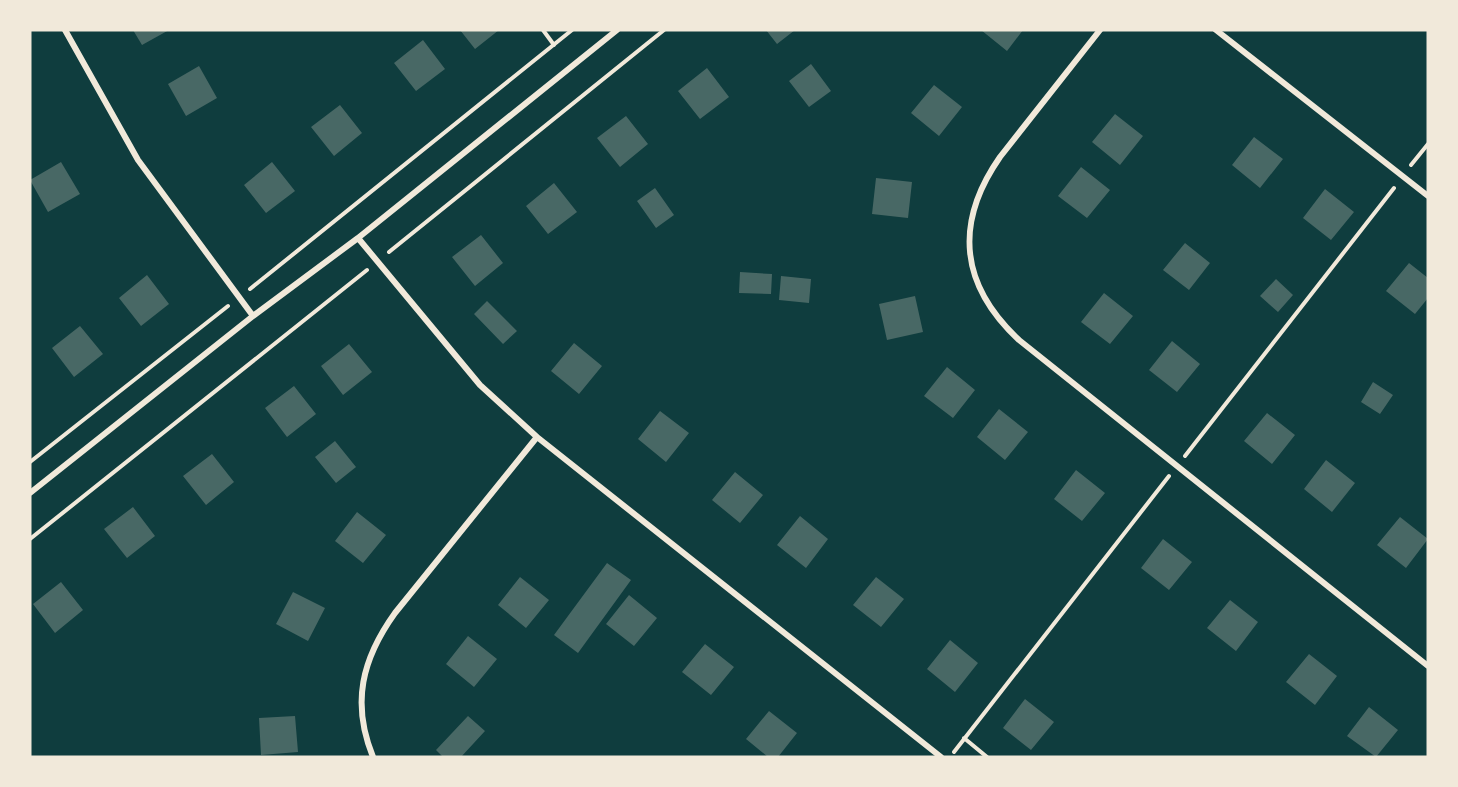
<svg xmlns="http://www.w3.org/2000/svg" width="1458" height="787" font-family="'PT Sans Narrow',sans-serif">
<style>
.building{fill:#486865}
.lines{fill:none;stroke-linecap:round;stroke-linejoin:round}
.path{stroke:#f1e9da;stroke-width:4}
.minor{stroke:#f1e9da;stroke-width:6}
</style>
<rect width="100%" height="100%" fill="#0f3d3e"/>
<!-- building -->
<path class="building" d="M 133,30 L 169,30 L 142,45 Z
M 460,30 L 499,30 L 475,49 Z
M 766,30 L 795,30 L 777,44 Z
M 981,30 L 1023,30 L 1007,51 Z
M 423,40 L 445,69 L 416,91 L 394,63 Z
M 811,64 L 831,91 L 809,107 L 789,81 Z
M 199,66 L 217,98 L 186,116 L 168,84 Z
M 707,68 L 729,97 L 700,119 L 678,91 Z
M 934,85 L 962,107 L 939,136 L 911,113 Z
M 340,105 L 362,133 L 334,156 L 311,127 Z
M 1115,114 L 1143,136 L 1120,165 L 1092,142 Z
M 626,116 L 648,144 L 620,167 L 597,138 Z
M 1254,137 L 1283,159 L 1260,188 L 1232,165 Z
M 61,162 L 80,194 L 48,212 L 30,180 Z
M 272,162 L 295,191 L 266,213 L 244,185 Z
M 1081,167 L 1110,190 L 1087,218 L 1058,196 Z
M 876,178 L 912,182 L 908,218 L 872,214 Z
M 554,183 L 577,212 L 548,234 L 526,206 Z
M 655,188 L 674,215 L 656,228 L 637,201 Z
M 1325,189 L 1354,212 L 1331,240 L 1303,218 Z
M 481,235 L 503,263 L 475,286 L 452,257 Z
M 1185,243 L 1210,263 L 1189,290 L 1163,270 Z
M 1409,263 L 1428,278 L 1428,298 L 1415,314 L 1386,291 Z
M 740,272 L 772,274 L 771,294 L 739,293 Z
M 147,275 L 169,304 L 141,326 L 119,298 Z
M 781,276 L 811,279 L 809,303 L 779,300 Z
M 1276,279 L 1293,295 L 1278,312 L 1260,296 Z
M 1104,293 L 1133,316 L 1110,344 L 1081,322 Z
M 915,296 L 923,332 L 887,340 L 879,304 Z
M 487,301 L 517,331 L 503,344 L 474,314 Z
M 80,326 L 103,354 L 74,377 L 52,348 Z
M 1172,341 L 1200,364 L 1177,392 L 1149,370 Z
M 574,343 L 602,366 L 579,394 L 551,371 Z
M 349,344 L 372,372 L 343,395 L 321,366 Z
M 947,367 L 975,390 L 953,418 L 924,396 Z
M 1373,382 L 1393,395 L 1380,414 L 1361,402 Z
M 294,386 L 316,414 L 287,437 L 265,408 Z
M 999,409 L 1028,432 L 1005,460 L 977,437 Z
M 660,411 L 689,433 L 666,462 L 638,439 Z
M 1267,413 L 1295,435 L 1272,464 L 1244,441 Z
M 335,441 L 356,467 L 336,483 L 315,457 Z
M 212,454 L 234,482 L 206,505 L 183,476 Z
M 1326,460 L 1355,483 L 1332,512 L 1304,489 Z
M 1076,470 L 1105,493 L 1082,521 L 1054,499 Z
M 735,472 L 763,495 L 740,523 L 712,500 Z
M 133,507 L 155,536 L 127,558 L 104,529 Z
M 357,512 L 386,535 L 363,563 L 335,541 Z
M 800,516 L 828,539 L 806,568 L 777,545 Z
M 1400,517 L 1428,539 L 1406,568 L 1377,545 Z
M 1163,539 L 1192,562 L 1169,590 L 1141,568 Z
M 607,563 L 631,580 L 578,653 L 554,635 Z
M 520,577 L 549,600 L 526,628 L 498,605 Z
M 876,577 L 904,599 L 881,627 L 853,605 Z
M 61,582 L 83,610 L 55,633 L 33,604 Z
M 293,592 L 325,608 L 308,641 L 276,624 Z
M 629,595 L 657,618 L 634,646 L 606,624 Z
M 1230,600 L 1258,622 L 1236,651 L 1207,628 Z
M 468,636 L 497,659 L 474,687 L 446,664 Z
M 950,640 L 978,663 L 955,692 L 927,669 Z
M 705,644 L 734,667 L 711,695 L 682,672 Z
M 1309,654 L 1337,676 L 1315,705 L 1286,682 Z
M 1025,699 L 1054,722 L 1031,750 L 1003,728 Z
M 1369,707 L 1398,730 L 1376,757 L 1347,736 Z
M 769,711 L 797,733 L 778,757 L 768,757 L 746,739 Z
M 295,716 L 298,752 L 261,755 L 259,718 Z
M 468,716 L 485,731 L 461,757 L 443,757 L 436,750 Z"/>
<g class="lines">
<!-- path -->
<path class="path" d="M 543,30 L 554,45
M 1411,165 L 1428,144
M 389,252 L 664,30
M 250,289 L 572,30
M 1185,456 L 1394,188
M 30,462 L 228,306
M 30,539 L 367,270
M 964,738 L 987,757
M 954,752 L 1169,476"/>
<!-- minor -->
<path class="minor" d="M 65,30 L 138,160 L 253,316
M 1100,30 L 1000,157 C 954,223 960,285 1019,340 L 1428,666
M 1216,30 L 1428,196
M 358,238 L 480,385 L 537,437 L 941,757
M 30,493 L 253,316 L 358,238 L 617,30
M 373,757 C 351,703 362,659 395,613 L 537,437"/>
</g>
<!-- border -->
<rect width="1458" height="787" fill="none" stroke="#f1e9da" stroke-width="63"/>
</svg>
